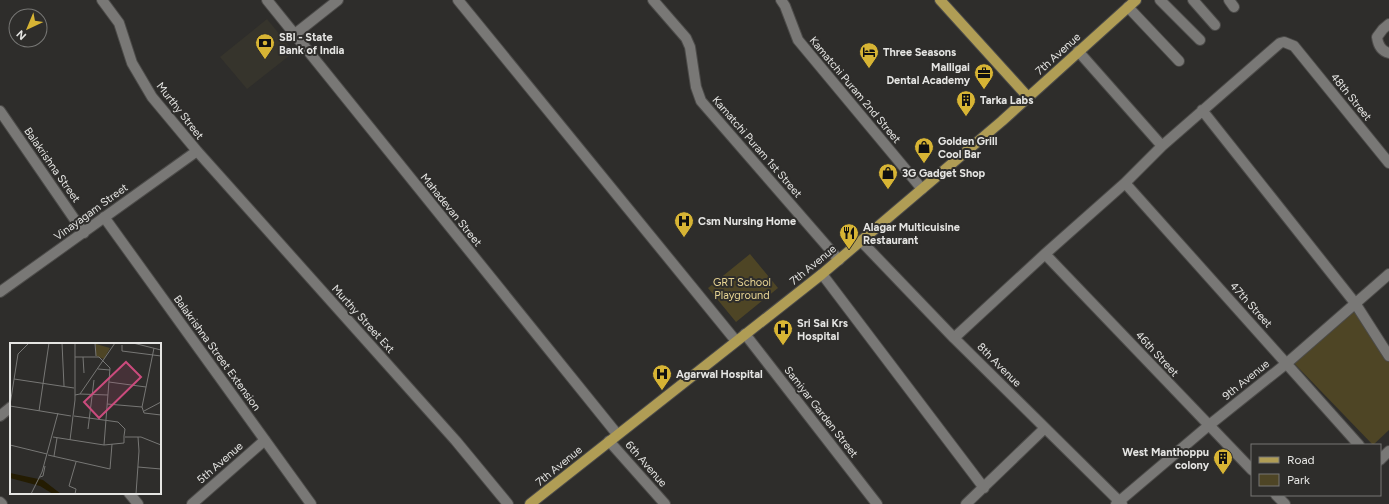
<svg xmlns="http://www.w3.org/2000/svg" width="1389" height="504" font-family="Figtree,sans-serif">
<style>
.built{fill:#36342c}
.green{fill:#4e4525}
.lines{fill:none;stroke-linecap:round;stroke-linejoin:round}
.minor-casing{stroke:#4c4b49;stroke-width:12}
.major-casing{stroke:#4c4b49;stroke-width:12}
.minor{stroke:#797876;stroke-width:10}
.major{stroke:#b09d55;stroke-width:10}
.labels{text-anchor:middle;dominant-baseline:central;stroke-width:4;stroke-linejoin:round;paint-order:stroke}
.poi-label{font-size:11px;font-weight:bold;fill:#e5e5e3;stroke:#2e2d2b;text-anchor:start}
.street-label{font-size:11px;fill:#e5e5e3;stroke:#2e2d2b}
.park-label{font-size:11px;fill:#e7d493;stroke:#2e2d2b}
.inset-road{fill:none;stroke:#777775;stroke-width:1}
.view{fill:#cb4b7d;fill-opacity:0.15;stroke:#cb4b7d;stroke-width:2}
.inset-edge{fill:none;stroke:#e5e5e3;stroke-width:2}
</style>
<rect width="100%" height="100%" fill="#2e2d2b"/>
<!-- built -->
<path class="built" d="M 267,19 L 294,52 L 247,89 L 220,57 Z"/>
<!-- green -->
<path class="green" d="M 750,254 L 778,288 L 736,322 L 708,288 Z
M 1352,308 L 1389,355 L 1389,430 L 1373,445 L 1290,359 Z"/>
<g class="lines">
<!-- minor casing -->
<g class="minor-casing">
<path id="minor" d="M 102,0 L 119,23 L 132,63 L 152,97 L 197,151 L 456,441 L 508,504
M 267,0 L 617,434
M 458,0 L 736,341
M 653,0 L 686,38 L 690,47 L 696,87 L 701,101 L 839,260
M 781,0 L 785,6 L 798,40 L 922,189
M 1160,0 L 1200,40
M 1193,0 L 1215,25
M 1229,0 L 1234,7
M 1128,7 L 1179,61
M 1389,24 L 1383,29 L 1377,37 C 1378,45 1381,51 1389,53
M 295,34 L 338,0
M 1078,51 L 1162,146
M 1202,110 L 1355,303 L 1389,356
M 0,111 L 84,233
M 1125,183 L 1359,445
M 104,217 L 311,504
M 861,241 L 954,338 L 1122,504
M 1045,254 L 1252,470
M 822,274 L 984,488
M 0,292 L 197,151
M 745,334 L 877,504
M 954,338 L 1045,254 L 1125,183 L 1162,146 L 1280,43 L 1284,42 L 1294,46 L 1389,163
M 0,416 L 11,407
M 609,441 L 665,504
M 1380,460 L 1389,451
M 129,493 L 138,504
M 1276,495 L 1285,504
M 0,502 L 2,504
M 192,504 L 265,440
M 966,504 L 1045,428
M 1116,504 L 1208,426 L 1287,363 L 1389,274"/>
</g>
<!-- major casing -->
<g class="major-casing">
<path id="major" d="M 940,0 L 1028,97
M 530,504 L 822,274 L 1002,121 L 1136,0"/>
</g>
<!-- minor -->
<use href="#minor" class="minor"/>
<!-- major -->
<use href="#major" class="major"/>
</g>
<!-- icons -->
<defs>
<g id="bank-pin" transform="scale(1)"><path d="M0 17L-7.5 6A9.5 9.5 0 1 1 7.5 6Z" fill="#d7b434" stroke="#2e2d2b"/><path d="M-6-4H6V4H-6ZM0-2.3a2.3 2.3 0 1 0 0 4.6a2.3 2.3 0 1 0 0-4.6Z" fill="#111"/></g>
<g id="hotel-pin" transform="scale(1)"><path d="M0 17L-7.5 6A9.5 9.5 0 1 1 7.5 6Z" fill="#d7b434" stroke="#2e2d2b"/><path d="M-6-4.5h1.5V1H6V5H4.5V3h-9V5H-6ZM-4 0a1.8 1.8 0 1 1 3.6 0ZM.5 0V-2.5h3Q6-2.5 6 0Z" fill="#111"/></g>
<g id="office-pin" transform="scale(1)"><path d="M0 17L-7.5 6A9.5 9.5 0 1 1 7.5 6Z" fill="#d7b434" stroke="#2e2d2b"/><path d="M-6-3h4V-5.5h4V-3h4V5H-6ZM-1-4.5V-3h2v-1.5ZM-6 0V1H6V0Z" fill="#111"/></g>
<g id="building-pin" transform="scale(1)"><path d="M0 17L-7.5 6A9.5 9.5 0 1 1 7.5 6Z" fill="#d7b434" stroke="#2e2d2b"/><path d="M-4-6H4V6H1V3H-1V6H-4ZM-2.5-4.3h1.7v1.8h-1.7ZM.8-4.3h1.7v1.8H.8ZM-2.5-1h1.7V.8h-1.7ZM.8-1h1.7V.8H.8Z" fill="#111"/></g>
<g id="shop-pin" transform="scale(1)"><path d="M0 17L-7.5 6A9.5 9.5 0 1 1 7.5 6Z" fill="#d7b434" stroke="#2e2d2b"/><path d="M-5-2.5h2.3a2.7 3.5 0 0 1 5.4 0H5L5.5 6h-11ZM-1.5-2.5h3a1.5 2.3 0 0 0-3 0Z" fill="#111"/></g>
<g id="hospital-pin" transform="scale(1)"><path d="M0 17L-7.5 6A9.5 9.5 0 1 1 7.5 6Z" fill="#d7b434" stroke="#2e2d2b"/><path d="M-5-5h3v3.5h4V-5h3V5h-3V1.5h-4V5h-3Z" fill="#111"/></g>
<g id="restaurant-pin" transform="scale(1)"><path d="M0 17L-7.5 6A9.5 9.5 0 1 1 7.5 6Z" fill="#d7b434" stroke="#2e2d2b"/><path d="M-5-6h1v4h1v-4h1v4h1v-4h1v5L-1.5 .5V6h-2V.5L-5-1ZM5-6V6H3V1.5H1.5Q1.5-4 5-6Z" fill="#111"/></g>
</defs>
<g fill-rule="evenodd">
<use href="#bank-pin" x="265" y="43"/>
<use href="#hotel-pin" x="869" y="52"/>
<use href="#office-pin" x="984" y="73"/>
<use href="#building-pin" x="966" y="100"/>
<use href="#shop-pin" x="924" y="147"/>
<use href="#shop-pin" x="888" y="173"/>
<use href="#hospital-pin" x="684" y="221"/>
<use href="#restaurant-pin" x="849" y="233"/>
<use href="#hospital-pin" x="783" y="329"/>
<use href="#hospital-pin" x="662" y="374"/>
<use href="#building-pin" x="1223" y="458"/>
</g>
<g class="labels">
<!-- poi labels -->
<g class="poi-label">
<text x="279" y="37">SBI - State<tspan x="279" dy="13">Bank of India</tspan></text>
<text x="883" y="52">Three Seasons</text>
<text x="970" y="67" text-anchor="end">Malligai<tspan x="970" dy="13">Dental Academy</tspan></text>
<text x="980" y="100">Tarka Labs</text>
<text x="938" y="141">Golden Grill<tspan x="938" dy="13">Cool Bar</tspan></text>
<text x="902" y="173">3G Gadget Shop</text>
<text x="698" y="221">Csm Nursing Home</text>
<text x="863" y="227">Alagar Multicuisine<tspan x="863" dy="13">Restaurant</tspan></text>
<text x="797" y="323">Sri Sai Krs<tspan x="797" dy="13">Hospital</tspan></text>
<text x="676" y="374">Agarwal Hospital</text>
<text x="1209" y="452" text-anchor="end">West Manthoppu<tspan x="1209" dy="13">colony</tspan></text>
</g>
<!-- street labels -->
<g class="street-label">
<text transform="translate(1058 54) rotate(-42)">7th Avenue</text>
<text transform="translate(855 90) rotate(50)">Kamatchi Puram 2nd Street</text>
<text transform="translate(1351 97) rotate(51)">48th Street</text>
<text transform="translate(180 111) rotate(52)">Murthy Street</text>
<text transform="translate(757 147) rotate(49)">Kamatchi Puram 1st Street</text>
<text transform="translate(52 165) rotate(55)">Balakrishna Street</text>
<text transform="translate(451 210) rotate(51)">Mahadevan Street</text>
<text transform="translate(91 212) rotate(-36)">Vinayagam Street</text>
<text transform="translate(813 265) rotate(-39)">7th Avenue</text>
<text transform="translate(1251 305) rotate(48)">47th Street</text>
<text transform="translate(363 319) rotate(48)">Murthy Street Ext</text>
<text transform="translate(217 353) rotate(54)">Balakrishna Street Extension</text>
<text transform="translate(1157 354) rotate(47)">46th Street</text>
<text transform="translate(999 365) rotate(45)">8th Avenue</text>
<text transform="translate(1246 380) rotate(-39)">9th Avenue</text>
<text transform="translate(821 412) rotate(52)">Samiyar Garden Street</text>
<text transform="translate(220 463) rotate(-41)">5th Avenue</text>
<text transform="translate(646 464) rotate(49)">6th Avenue</text>
<text transform="translate(559 466) rotate(-39)">7th Avenue</text>
</g>
<!-- park labels -->
<g class="park-label">
<text x="742" y="282">GRT School<tspan x="742" dy="13">Playground</tspan></text>
</g>
</g>
<!-- overview -->
<g transform="translate(10 343)">
<rect width="151" height="151" fill="#2e2d2b"/>
<path d="M 86,1 L 100,5 L 94,16 L 86,13 Z" fill="#4e4525"/>
<path d="M 0,130 L 33,137 L 51,151 L 43,151 L 30,143 L 0,135 Z" fill="#241c02"/>
<path class="inset-road" d="M 52,0 L 54,43M 85,0 L 86,13M 123,0 L 151,7M 112,2 L 112,8 L 151,13M 65,14 L 89,14 L 100,25 L 94,102M 73,14 L 74,30M 88,26 L 100,27M 4,36 L 64,45M 99,39 L 136,44M 70,51 L 98,52M 65,52 L 70,51 L 105,0M 97,61 L 132,64 L 144,5M 0,62 L 8,11 L 19,0M 0,63 L 61,73M 132,64 L 134,70 L 151,72M 29,68 L 39,0M 134,68 L 151,59M 64,73 L 108,79 L 115,86 L 114,93M 78,86 L 84,37M 43,94 L 94,102 L 114,100 L 114,93M 115,94 L 131,94 L 151,102M 60,97 L 65,57 L 65,0M 0,102 L 37,111M 38,112 L 100,126 L 102,101M 44,113 L 47,95M 128,124 L 151,126M 30,134 L 33,133 L 35,123M 21,151 L 32,129 L 48,70M 65,151 L 66,146 L 59,143 L 66,119M 126,151 L 129,108 L 128,94"/>
<path class="view" d="M 116,19 L 131,34 L 89,75 L 74,59 Z"/>
<rect width="151" height="151" class="inset-edge"/>
</g>
<!-- legend -->
<rect x="1251" y="444" width="130" height="52" fill="#2e2d2b" stroke="#777775"/>
<rect x="1259" y="457" width="20" height="6" fill="#b09d55" stroke="#777775"/>
<text x="1287" y="464" font-size="12" fill="#e5e5e3">Road</text>
<rect x="1259" y="474" width="20" height="12" fill="#4e4525" stroke="#777775"/>
<text x="1287" y="484" font-size="12" fill="#e5e5e3">Park</text>
<!-- north arrow -->
<g transform="translate(28 28) rotate(224)"><circle r="19" fill="#2e2d2b" stroke="#777775"/>
<path d="M0-3L7 15L0 10L-7 15Z" fill="#d7b434"/>
<text y="-6" font-size="11" font-weight="bold" text-anchor="middle" fill="#e5e5e3">N</text>
</g>
</svg>
